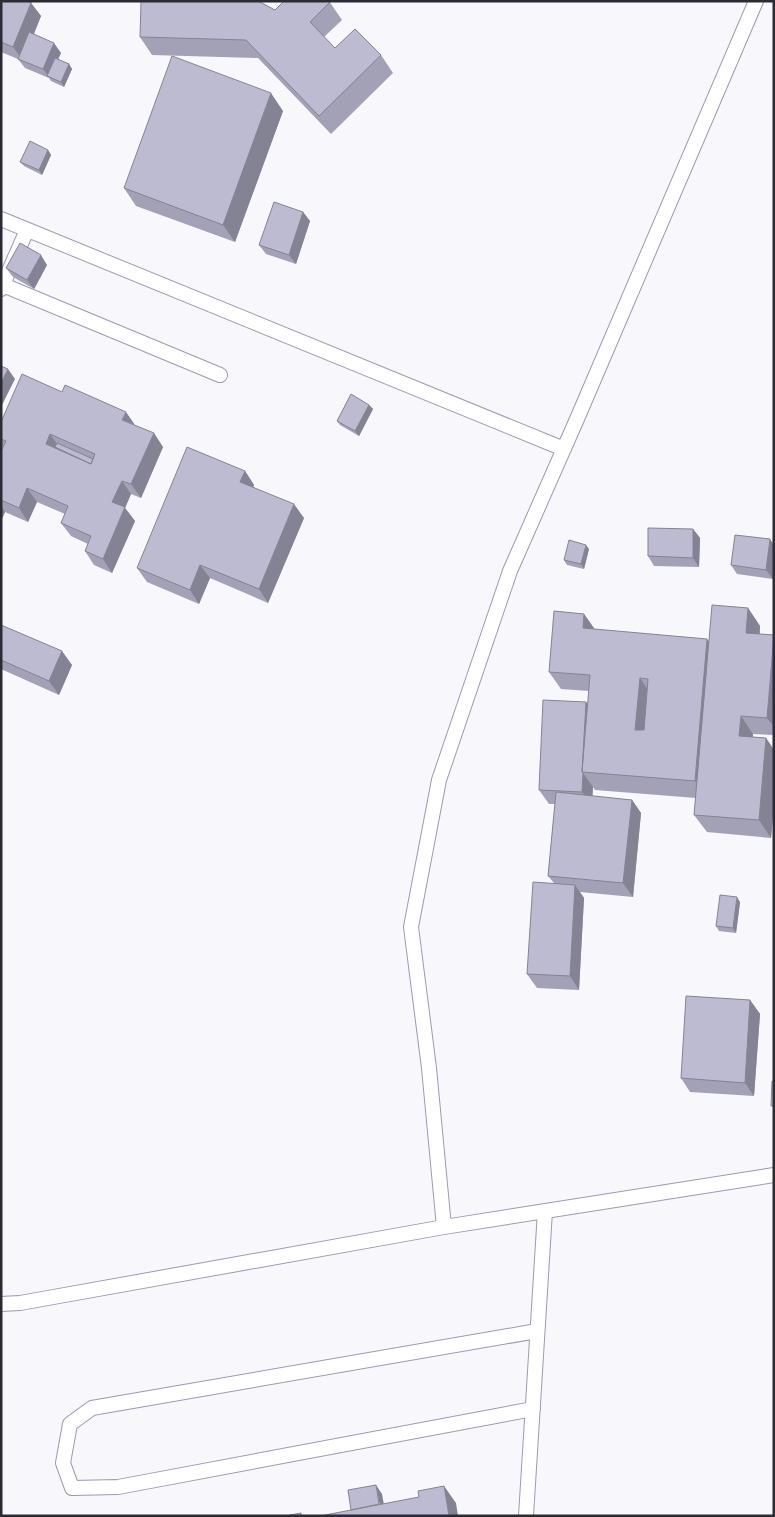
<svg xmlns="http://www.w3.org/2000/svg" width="775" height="1517" font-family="Lora,serif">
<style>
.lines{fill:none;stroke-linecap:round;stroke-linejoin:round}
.service-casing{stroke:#9c9ab0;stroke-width:16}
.service{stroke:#fff;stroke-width:14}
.wall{fill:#a3a1b5}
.shaded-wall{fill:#848393}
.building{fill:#bdbbd2;stroke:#848393;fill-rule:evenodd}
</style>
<rect width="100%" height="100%" fill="#f7f7fc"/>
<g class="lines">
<!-- service casing -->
<g class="service-casing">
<path id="service" d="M 1,219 L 564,449
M 3,285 L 220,375
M 1,289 L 27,230
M 444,1227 L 429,1068 L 411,927 L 439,780 L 510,571 L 577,419 L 756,1
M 1,1304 L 20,1303 L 444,1227 L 774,1175
M 533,1409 L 118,1487 L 72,1488 L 63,1463 L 70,1424 L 92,1408 L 537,1331
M 526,1516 L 545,1211"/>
</g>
<!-- service -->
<use href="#service" class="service"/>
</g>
<!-- wall -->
<path class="wall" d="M 1,1 L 32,1 L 31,3 L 41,16 L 34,34 L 61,53 L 58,59 L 69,64 L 72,69 L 64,87 L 51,81 L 49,78 L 25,68 L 18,59 L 1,52 Z
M 329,1 L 342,20 L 324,37 L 335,48 L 381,55 L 393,73 L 331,134 L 258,58 L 152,55 L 140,37 L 259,2 L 275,10 Z
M 283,111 L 235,242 L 136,206 L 124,188 Z
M 48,150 L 51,155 L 42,175 L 24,166 L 20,162 Z
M 303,212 L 310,221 L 296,264 L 266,254 L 259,245 Z
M 47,265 L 34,289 L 13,277 L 6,268 Z
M 369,405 L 373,409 L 359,436 L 340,425 L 337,421 Z
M 1,422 L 135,425 L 163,447 L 141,498 L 131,494 L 125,508 L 135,521 L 112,573 L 94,565 L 85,551 L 88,544 L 71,536 L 61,523 L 65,514 L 37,502 L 28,522 L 5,512 L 1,521 L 1,451 L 3,447 L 1,445 Z
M 245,471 L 254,485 L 253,487 L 304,518 L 268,603 L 210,578 L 199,604 L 147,582 L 137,568 Z
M 693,529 L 700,538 L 699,567 L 654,566 L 648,556 Z
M 774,545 L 774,572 L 773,579 L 737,574 L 731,565 Z
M 589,549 L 584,569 L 567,565 L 564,560 Z
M 748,608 L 760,626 L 760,634 L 774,635 L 774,735 L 753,734 L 753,737 L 766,738 L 774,750 L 774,804 L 771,838 L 707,832 L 694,815 L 696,798 L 595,790 L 593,787 L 592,796 L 632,800 L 641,813 L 633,897 L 580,892 L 584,898 L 579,990 L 537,988 L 527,974 L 554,883 L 548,876 L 555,804 L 549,804 L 539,790 L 586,702 L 588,704 L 589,691 L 561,689 L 549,672 L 584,614 L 595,630 L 709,641 Z
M 1,625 L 72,665 L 59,695 L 1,669 Z
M 740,902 L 736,933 L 719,931 L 716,926 Z
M 750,1000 L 760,1014 L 754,1096 L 690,1092 L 681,1078 Z"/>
<!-- shaded-wall -->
<path class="shaded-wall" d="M 23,1 L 32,1 L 31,3 L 41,16 L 23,60 L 13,47 Z
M 54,43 L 61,53 L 50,77 L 49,77 L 43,69 Z
M 69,64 L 72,69 L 64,87 L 61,82 Z
M 271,93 L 283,111 L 235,242 L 223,225 Z
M 48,150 L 51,155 L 42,175 L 39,170 Z
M 303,212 L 310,221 L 296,264 L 289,255 Z
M 41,255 L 47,265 L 34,289 L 27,280 Z
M 8,369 L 15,379 L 1,407 L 1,383 Z
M 369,405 L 373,409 L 359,436 L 355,431 Z
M 126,412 L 135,425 L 122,420 Z
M 154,433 L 163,447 L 141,498 L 131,484 Z
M 50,434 L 60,448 L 57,455 L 46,444 Z
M 245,471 L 254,485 L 250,496 L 240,482 Z
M 122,481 L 131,494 L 125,508 L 135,521 L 112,573 L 103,559 L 112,502 Z
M 27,488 L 37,502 L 28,522 L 19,508 Z
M 294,504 L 304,518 L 268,603 L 259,589 Z
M 1,506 L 5,512 L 1,521 Z
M 693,529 L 700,538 L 699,567 L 693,558 Z
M 770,539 L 774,545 L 774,572 L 773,579 L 766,570 Z
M 586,545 L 589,549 L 584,569 L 581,564 Z
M 200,565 L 210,578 L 199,604 L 190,590 Z
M 748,608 L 760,626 L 758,650 L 746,633 Z
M 584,614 L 596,631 L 583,628 Z
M 707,639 L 719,656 L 707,799 L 695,781 Z
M 774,642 L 774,727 L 767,718 Z
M 62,651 L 72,665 L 59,695 L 49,681 Z
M 640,678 L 652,696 L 648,743 L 635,730 Z
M 586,702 L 596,715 L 583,772 Z
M 741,716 L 753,734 L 752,753 L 739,736 Z
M 766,738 L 774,750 L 774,804 L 771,838 L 759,820 Z
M 583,773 L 593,787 L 592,806 L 582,792 Z
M 632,800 L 641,813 L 633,897 L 623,883 Z
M 575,885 L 584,898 L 579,990 L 570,976 Z
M 737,897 L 740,902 L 736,933 L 733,928 Z
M 750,1000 L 760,1014 L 754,1096 L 745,1083 Z
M 376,1485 L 382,1494 L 386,1516 L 381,1512 Z
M 444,1486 L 456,1503 L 458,1516 L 449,1516 Z"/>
<!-- building -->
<path class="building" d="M 1,1 L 28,1 L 31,3 L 13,47 L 1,42 Z
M 141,1 L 258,1 L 275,10 L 284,1 L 329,1 L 330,2 L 310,22 L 335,48 L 355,29 L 381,55 L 319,116 L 246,40 L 140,37 Z
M 29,32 L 54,43 L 43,69 L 18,59 Z
M 172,56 L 271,93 L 223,225 L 124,188 Z
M 55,58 L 69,64 L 61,82 L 47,76 Z
M 30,141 L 48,150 L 39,170 L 20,162 Z
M 274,202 L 303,212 L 289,255 L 259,245 Z
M 20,243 L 41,255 L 27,280 L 6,268 Z
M 1,366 L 8,369 L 1,383 Z
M 22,374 L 62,392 L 65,385 L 126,412 L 122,420 L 154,433 L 131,484 L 122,481 L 112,502 L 125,507 L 103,559 L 85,551 L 91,536 L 61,523 L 68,506 L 27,488 L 19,508 L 1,500 L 1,451 L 6,441 L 1,439 L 1,422 ZM 50,434 L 95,454 L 91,464 L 46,444 Z
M 351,394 L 369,405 L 355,431 L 337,421 Z
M 57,443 L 93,459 L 91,464 L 55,447 Z
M 187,447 L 245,471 L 240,482 L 294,504 L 259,589 L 200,565 L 190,590 L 137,568 Z
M 648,528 L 693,529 L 693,558 L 648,556 Z
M 735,535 L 770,539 L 766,570 L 731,565 Z
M 569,540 L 586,545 L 581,564 L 564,560 Z
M 712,605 L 748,608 L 746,633 L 774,635 L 767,718 L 741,716 L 739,736 L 766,738 L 759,820 L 694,815 Z
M 554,611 L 584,614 L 583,628 L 707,639 L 695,781 L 582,772 L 590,675 L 549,672 ZM 640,678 L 648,679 L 644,730 L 635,730 Z
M 1,625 L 62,651 L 49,681 L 1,660 Z
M 543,700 L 586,702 L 582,772 L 583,773 L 582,792 L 539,790 Z
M 556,792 L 632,800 L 623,883 L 548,876 Z
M 533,882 L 575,885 L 570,976 L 527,974 Z
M 720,895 L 737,897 L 733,928 L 716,926 Z
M 686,996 L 750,1000 L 745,1083 L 681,1078 Z
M 772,1081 L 774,1081 L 774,1106 L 771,1106 Z
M 376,1485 L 379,1504 L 351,1510 L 348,1490 Z
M 444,1486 L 449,1516 L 320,1516 L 419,1497 L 418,1491 Z
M 301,1513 L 301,1516 L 285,1516 Z"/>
<!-- border -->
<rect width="775" height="1517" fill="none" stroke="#2c2b34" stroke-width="5"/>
</svg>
